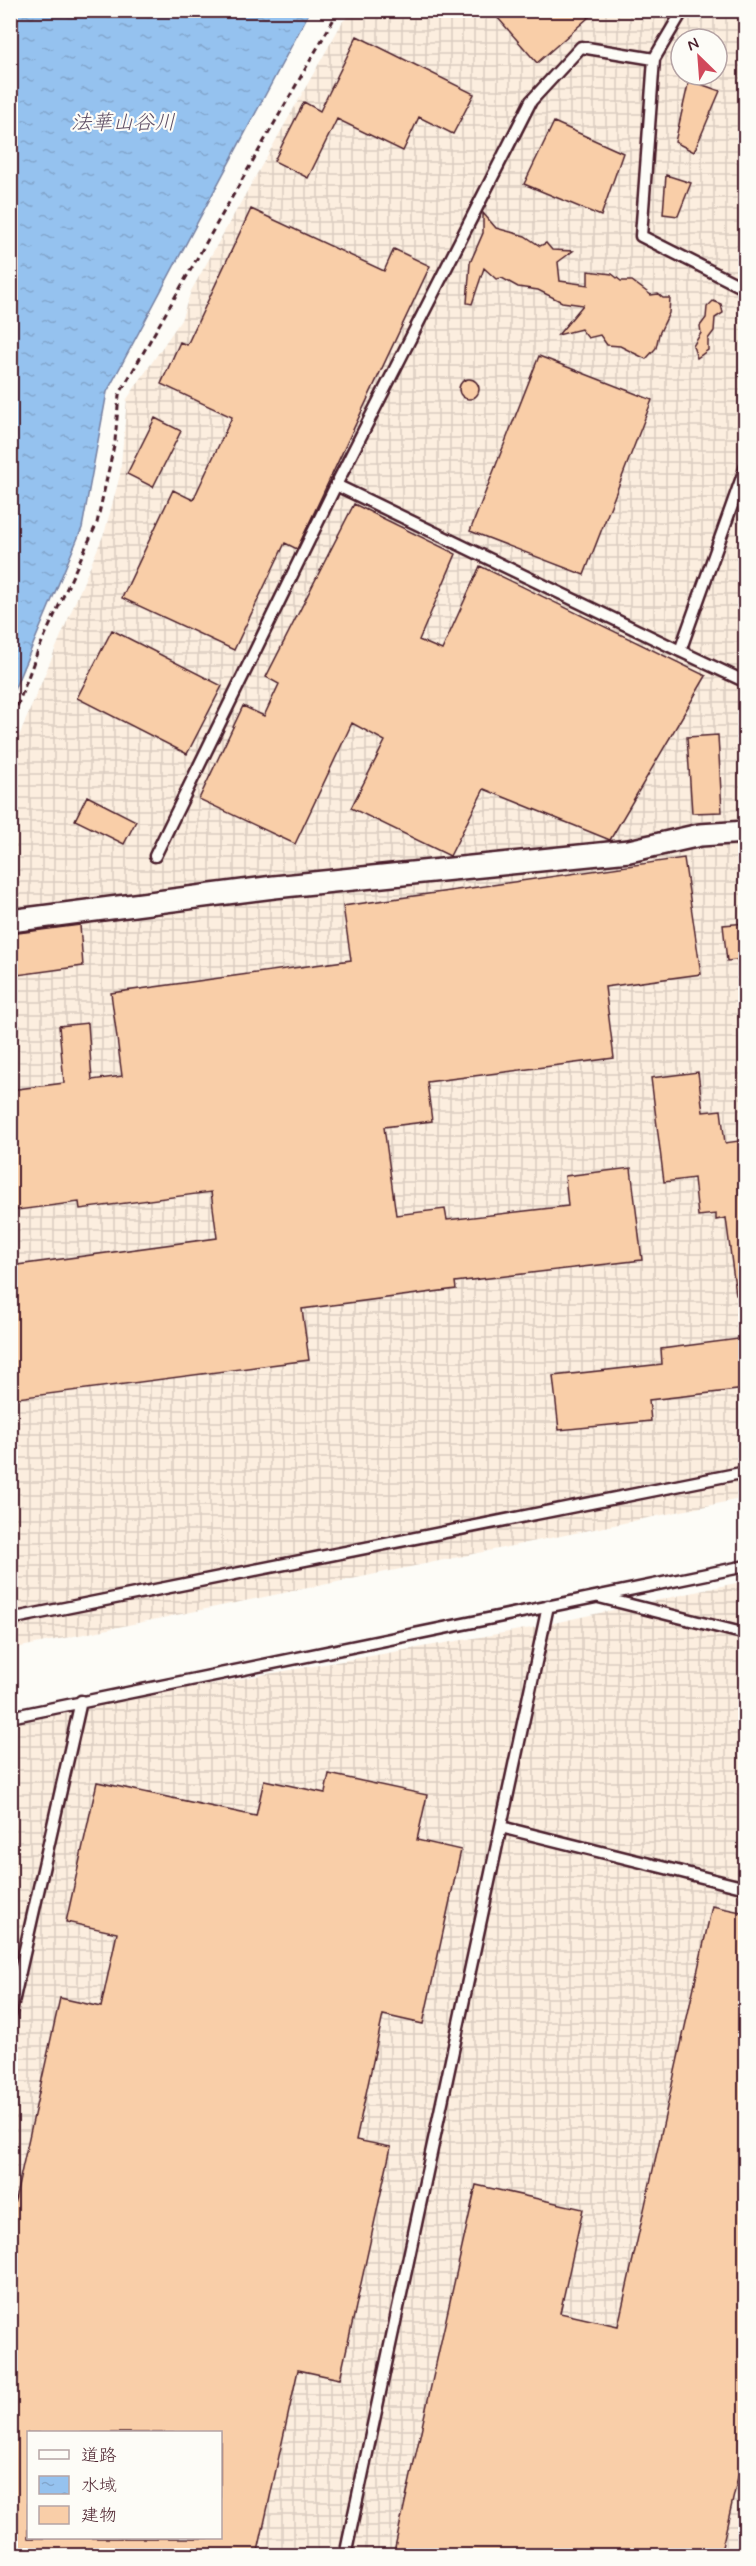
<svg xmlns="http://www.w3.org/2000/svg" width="756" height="2566" font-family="Mynerve,'Klee One',sans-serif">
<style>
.industrial{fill:url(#industrial-grid);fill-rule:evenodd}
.water{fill:url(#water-ripples);stroke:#7781a1;stroke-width:1.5}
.building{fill:#f9cea8;stroke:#4a1f2b;stroke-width:1.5;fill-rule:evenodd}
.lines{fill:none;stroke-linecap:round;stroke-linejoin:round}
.lane-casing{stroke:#4a1f2b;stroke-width:15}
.street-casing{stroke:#4a1f2b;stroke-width:26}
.path{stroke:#4a1f2b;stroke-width:3;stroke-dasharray:6 4.5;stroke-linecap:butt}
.lane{stroke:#fdfcf7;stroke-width:10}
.street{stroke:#fdfcf7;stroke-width:21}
.labels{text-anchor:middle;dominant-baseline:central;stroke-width:4.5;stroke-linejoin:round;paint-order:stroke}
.water-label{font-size:21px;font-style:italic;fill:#605066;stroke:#fdfcf7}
</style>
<defs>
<pattern id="industrial-grid" width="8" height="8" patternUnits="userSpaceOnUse" patternTransform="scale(1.5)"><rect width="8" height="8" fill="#fceedf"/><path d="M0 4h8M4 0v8" fill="none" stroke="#daccc0"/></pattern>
<pattern id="water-ripples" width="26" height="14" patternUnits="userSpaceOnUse" patternTransform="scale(1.5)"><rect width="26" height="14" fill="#95c2ef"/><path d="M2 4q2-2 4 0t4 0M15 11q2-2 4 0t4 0" fill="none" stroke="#82a6cd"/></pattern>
</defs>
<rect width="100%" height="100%" fill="#fdfcf7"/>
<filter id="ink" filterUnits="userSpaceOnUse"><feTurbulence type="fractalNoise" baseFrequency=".0167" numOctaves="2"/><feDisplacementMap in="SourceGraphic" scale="12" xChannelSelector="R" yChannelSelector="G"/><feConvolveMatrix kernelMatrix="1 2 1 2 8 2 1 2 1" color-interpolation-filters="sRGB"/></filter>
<g filter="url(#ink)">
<!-- industrial -->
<path class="industrial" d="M 357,10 L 745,11 L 745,825 L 641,845 L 11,915 L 11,755 L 105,531 L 120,475 L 127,399 L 181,320 L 191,291 L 343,21 ZM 681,39 L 717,39 L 717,75 L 681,75 Z
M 745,844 L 745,1498 L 11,1649 L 10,932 L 273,896 L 639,861 L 693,848 Z
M 745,1581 L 745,2555 L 11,2555 L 10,1719 L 531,1628 ZM 28,2432 L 220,2432 L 220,2538 L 28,2538 Z"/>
<!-- water -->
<path class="water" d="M 11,10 L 310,11 L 107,392 L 82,528 L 11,697 Z"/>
<!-- building -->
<path class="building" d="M 491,10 L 597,10 L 537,63 Z
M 357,36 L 474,94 L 453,134 L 419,117 L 403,151 L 337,119 L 308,178 L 274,161 L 304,102 L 320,111 Z
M 689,80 L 720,91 L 694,152 L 675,142 Z
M 554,122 L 623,153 L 601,216 L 524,184 Z
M 666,175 L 691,183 L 678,216 L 663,214 Z
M 251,209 L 384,271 L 394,249 L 430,266 L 297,549 L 285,543 L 234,650 L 122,598 L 173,490 L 193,500 L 232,417 L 161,384 L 180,342 L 187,345 Z
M 483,213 L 496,228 L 525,236 L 540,246 L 546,243 L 552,250 L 573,251 L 558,262 L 560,281 L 588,285 L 588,271 L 612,274 L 621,281 L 632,281 L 651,295 L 658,294 L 663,298 L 670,298 L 669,313 L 659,334 L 656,348 L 646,359 L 620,346 L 607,345 L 600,335 L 588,338 L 581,329 L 558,335 L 583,305 L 562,302 L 538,290 L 518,287 L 502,278 L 496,279 L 484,268 L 472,304 L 467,303 L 470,263 L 483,233 Z
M 713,301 L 721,304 L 723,313 L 715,318 L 714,331 L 708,339 L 708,350 L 697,358 L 693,346 L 701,333 L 700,326 L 706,318 L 707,307 Z
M 539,356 L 652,400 L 584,575 L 470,531 Z
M459 389a10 10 0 1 1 20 0a10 10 0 1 1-20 0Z
M 155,418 L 181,431 L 153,487 L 127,474 Z
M 354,504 L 456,554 L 419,640 L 442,650 L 480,566 L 706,676 L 610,840 L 484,789 L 450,856 L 351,808 L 385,741 L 352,723 L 295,844 L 199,799 L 243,706 L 264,716 L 279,684 L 266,677 Z
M 112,630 L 222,686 L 187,754 L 77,698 Z
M 718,735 L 722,812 L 692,813 L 687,737 Z
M 87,796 L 136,821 L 124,844 L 75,820 Z
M 684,858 L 701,974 L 605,987 L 614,1058 L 427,1082 L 432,1121 L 384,1127 L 396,1215 L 445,1209 L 447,1220 L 568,1206 L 565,1176 L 631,1168 L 642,1260 L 455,1282 L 456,1289 L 302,1309 L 309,1360 L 10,1399 L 10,1266 L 217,1238 L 211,1192 L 80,1209 L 79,1202 L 10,1211 L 10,1090 L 64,1083 L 59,1026 L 88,1023 L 92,1080 L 122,1076 L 111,993 L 351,960 L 343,906 Z
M 746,923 L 746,959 L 727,961 L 723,925 Z
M 80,925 L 83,966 L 10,976 L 10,934 Z
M 698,1072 L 703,1112 L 721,1110 L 725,1143 L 746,1140 L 746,1179 L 739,1180 L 746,1232 L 746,1295 L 736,1295 L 726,1218 L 716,1220 L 716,1214 L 698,1216 L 694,1178 L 664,1182 L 651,1078 Z
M 746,1338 L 746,1389 L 649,1400 L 651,1421 L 559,1430 L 553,1376 L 662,1364 L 661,1349 Z
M 329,1774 L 427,1795 L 417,1840 L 461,1850 L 423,2024 L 383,2015 L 356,2140 L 391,2147 L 340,2379 L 298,2370 L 257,2556 L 10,2556 L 10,2223 L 60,1998 L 101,2007 L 117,1933 L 66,1922 L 97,1782 L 256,1816 L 264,1780 L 325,1793 ZM 28,2433 L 220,2433 L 220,2538 L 28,2538 Z
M 712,1906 L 746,1913 L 746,2442 L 720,2556 L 393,2556 L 476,2185 L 583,2209 L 560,2313 L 618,2326 Z"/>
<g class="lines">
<!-- lane casing -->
<g class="lane-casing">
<path id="lane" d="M 683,10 L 654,59 L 641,236 L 746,289
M 746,466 L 680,651 L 746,682
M 336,485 L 680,651
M 155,856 L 336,485 L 531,101 L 581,47 L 654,59
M 599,1597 L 746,1634
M 10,1619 L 746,1472
M 10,1717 L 746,1566
M 501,1827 L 746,1888
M 10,2016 L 81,1701
M 345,2556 L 548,1606"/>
</g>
<!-- street casing -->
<g class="street-casing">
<path id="street" d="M 10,921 L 274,887 L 629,851 L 700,835 L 746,832"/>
</g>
<!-- path -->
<path class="path" d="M 10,726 L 37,653 L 97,523 L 115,441 L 119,395 L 339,10"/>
<!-- lane -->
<use href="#lane" class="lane"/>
<!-- street -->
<use href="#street" class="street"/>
</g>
</g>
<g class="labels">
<!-- water labels -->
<g class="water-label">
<text x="123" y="123">法華山谷川</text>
</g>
</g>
<!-- margin -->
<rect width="756" height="2566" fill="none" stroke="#fdfcf7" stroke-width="36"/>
<rect x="18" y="18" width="720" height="2530" fill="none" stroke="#4a1f2b" stroke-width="2" filter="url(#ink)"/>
<!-- legend -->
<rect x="27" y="2431" width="195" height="108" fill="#fdfcf7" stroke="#b5a4a5" stroke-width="1.5"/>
<rect x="39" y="2450" width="30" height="9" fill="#fdfcf7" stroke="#b5a4a5" stroke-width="1.5"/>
<text x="81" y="2461" font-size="18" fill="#4a1f2b">道路</text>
<rect x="39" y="2476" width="30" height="18" fill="url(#water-ripples)" stroke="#b5a4a5" stroke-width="1.5"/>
<text x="81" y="2491" font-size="18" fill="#4a1f2b">水域</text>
<rect x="39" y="2506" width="30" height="18" fill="#f9cea8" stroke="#b5a4a5" stroke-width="1.5"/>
<text x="81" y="2521" font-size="18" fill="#4a1f2b">建物</text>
<!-- north arrow -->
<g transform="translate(699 57) rotate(335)"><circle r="28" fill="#fdfcf7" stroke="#b5a4a5" stroke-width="1.5"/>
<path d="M0-4.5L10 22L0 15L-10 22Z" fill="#d1495b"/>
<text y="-9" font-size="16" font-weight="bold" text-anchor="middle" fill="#4a1f2b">N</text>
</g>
</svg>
